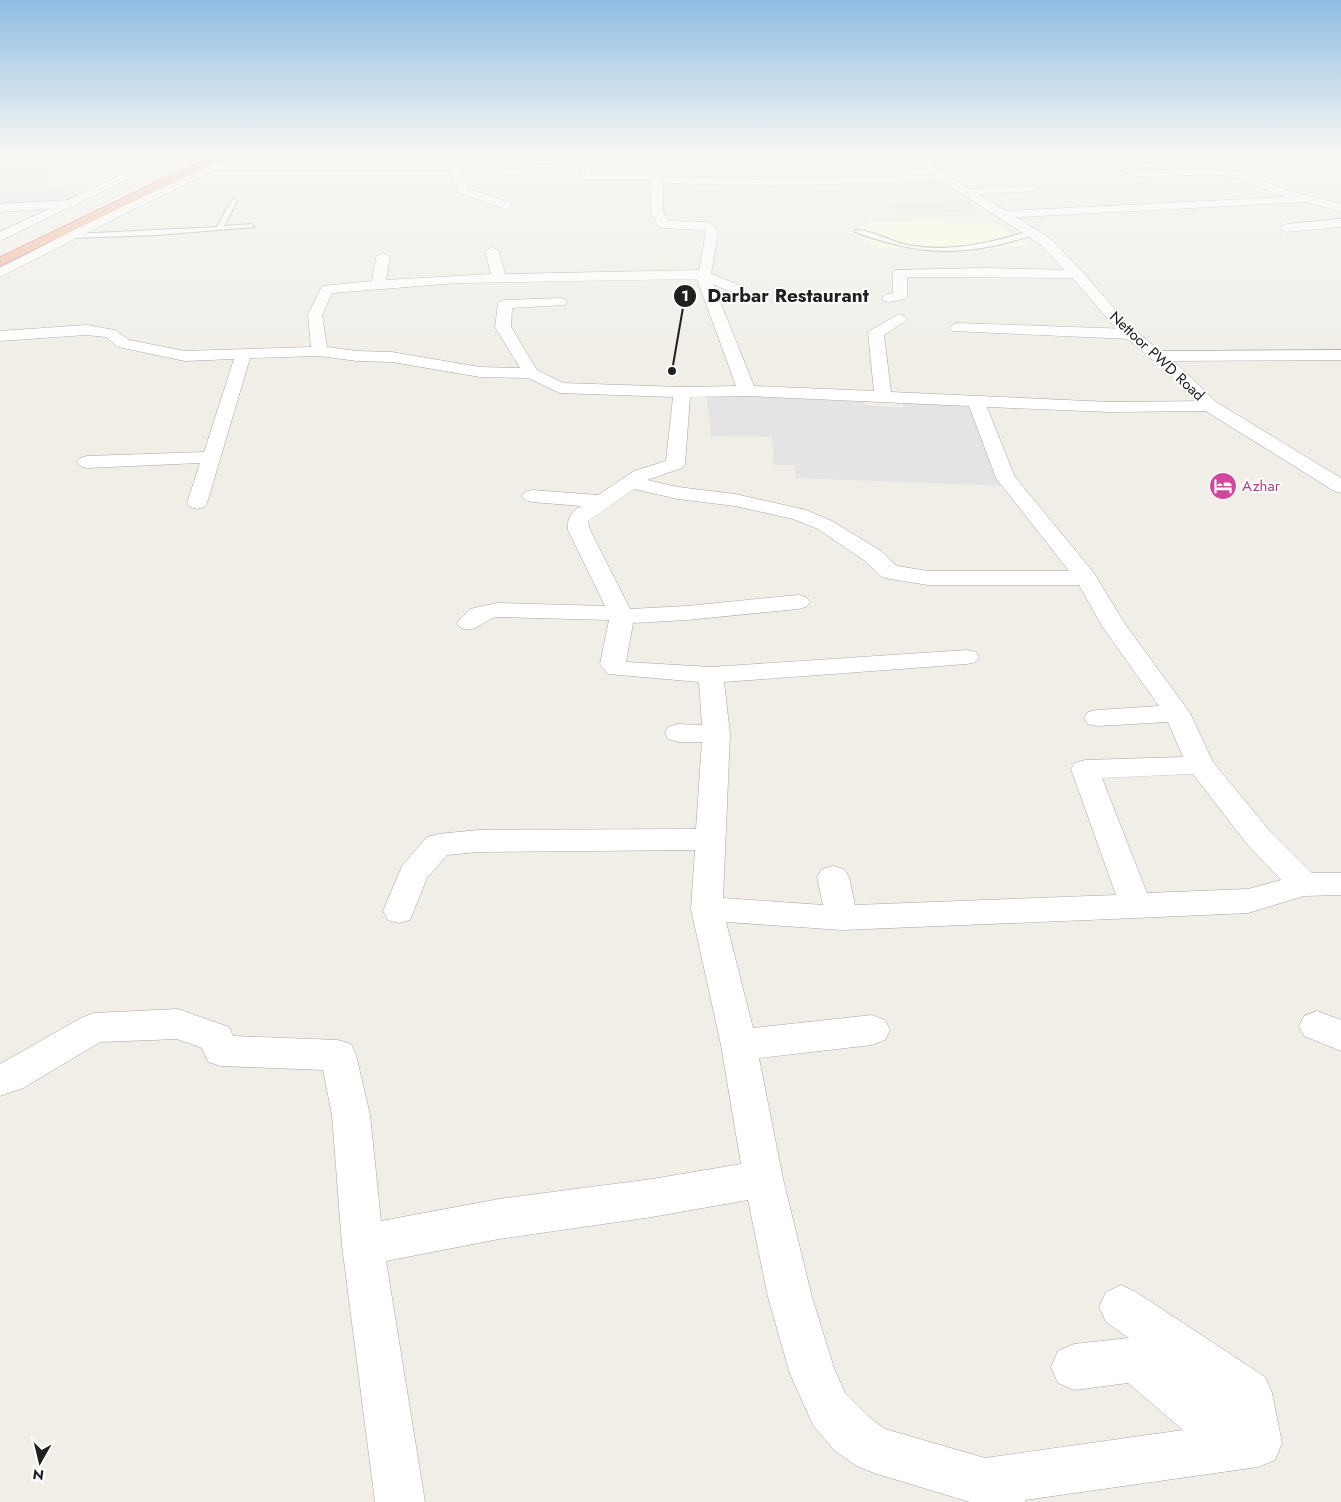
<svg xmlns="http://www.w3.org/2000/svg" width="1341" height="1502" font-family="Jost,sans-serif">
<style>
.education{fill:#fafde2}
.parking{fill:#e4e4e4}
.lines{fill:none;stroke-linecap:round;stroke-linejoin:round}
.service-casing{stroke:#a4a4a4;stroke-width:2}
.minor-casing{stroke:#a4a4a4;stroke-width:1}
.tertiary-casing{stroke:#a4a4a4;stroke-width:1}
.trunk-casing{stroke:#d13156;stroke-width:1}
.service{fill:#fff;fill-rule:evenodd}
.minor{fill:#fff;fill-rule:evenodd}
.tertiary{fill:#fff;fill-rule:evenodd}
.trunk{fill:#ecb89f;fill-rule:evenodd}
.labels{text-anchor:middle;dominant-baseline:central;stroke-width:4;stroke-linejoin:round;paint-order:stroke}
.far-street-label{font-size:15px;fill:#202020;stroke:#fff}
.far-hotel-label{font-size:15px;fill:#b23c85;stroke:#fff;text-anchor:start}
.leader{fill:none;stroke:#202020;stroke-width:2}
.callout-dot{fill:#202020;stroke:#fff;stroke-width:2}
.mark-label{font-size:15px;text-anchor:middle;font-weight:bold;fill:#fff}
.callout-label{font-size:19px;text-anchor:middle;font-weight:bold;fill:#202020;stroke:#fff;stroke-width:4;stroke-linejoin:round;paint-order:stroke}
</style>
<rect width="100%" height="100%" fill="#f0eee7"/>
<!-- education -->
<path class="education" d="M 939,220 L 960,225 L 996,223 L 1028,246 L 874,248 L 858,225 L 868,224 L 866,222 Z"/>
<!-- parking -->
<path class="parking" d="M 43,154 L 74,154 L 44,169 L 56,170 L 44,181 L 44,188 L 81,194 L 58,204 L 0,205 L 0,161 L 8,161 L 14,158 L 33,159 Z
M 970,202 L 979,211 L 899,214 L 889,204 Z
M 706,392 L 859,394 L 865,405 L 903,408 L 904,397 L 973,401 L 1005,486 L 796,478 L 794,465 L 774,465 L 772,437 L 711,436 Z"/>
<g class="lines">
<!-- service casing -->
<g class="service-casing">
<path id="service" d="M 155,152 L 173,155 L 170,157 L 157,155 Z
M 1120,152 C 1126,152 1153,159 1159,162 C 1148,166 1130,158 1120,152 Z
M 1192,152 C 1205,152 1216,162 1224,172 L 1219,173 L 1209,162 Z
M 234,199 L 237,201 L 224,226 L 252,224 L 254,227 L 157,235 L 73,238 L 70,236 L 73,234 L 217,227 L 231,201 Z
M 855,230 C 868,229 889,240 903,244 C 948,254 988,243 1031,231 L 1034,233 C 1025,239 1012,241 1002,244 C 947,257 907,251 855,232 Z"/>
</g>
<!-- minor casing -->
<g class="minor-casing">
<path id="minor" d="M 1081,152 L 1094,152 L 1136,170 L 1221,169 L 1239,172 L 1289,191 L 1341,204 L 1341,212 L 1307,202 L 1000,218 L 998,215 L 1000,212 L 1004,211 L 1285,197 L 1233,177 L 1221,175 L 1134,176 Z
M 578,160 L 589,164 L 591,173 L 652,173 L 660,177 L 777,180 L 949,175 L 951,177 L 945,180 L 777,186 L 663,183 L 663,213 L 668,221 L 706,222 L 710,223 L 718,231 L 711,274 L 739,285 L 741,288 L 739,291 L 729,291 L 713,284 L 754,386 L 874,391 L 868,333 L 871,330 L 899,314 L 904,316 L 907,319 L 904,322 L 884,335 L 891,392 L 1110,402 L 1210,401 L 1216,402 L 1219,406 L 1216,410 L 1210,411 L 1110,412 L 987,407 L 1015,477 L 1094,573 L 1125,624 L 1190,713 L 1213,762 L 1269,830 L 1312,873 L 1341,873 L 1341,895 L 1304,896 L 1248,913 L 1136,918 L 842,930 L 726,922 L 753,1028 L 872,1015 L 885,1020 L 890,1030 L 885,1040 L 872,1045 L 759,1058 L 783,1179 L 812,1297 L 834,1368 L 845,1393 L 869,1417 L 885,1429 L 985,1458 L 1183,1430 L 1128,1383 L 1074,1390 L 1058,1383 L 1051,1367 L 1058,1351 L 1074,1344 L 1129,1338 L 1106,1322 L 1099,1307 L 1106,1292 L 1121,1285 L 1136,1292 L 1265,1377 L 1272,1393 L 1282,1443 L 1275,1460 L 1258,1467 L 1025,1500 L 1026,1502 L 970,1502 L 874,1473 L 857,1466 L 835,1451 L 813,1425 L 790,1374 L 768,1297 L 748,1200 L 652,1217 L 499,1239 L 386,1261 L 425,1502 L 375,1502 L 342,1245 L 332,1115 L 323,1070 L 221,1066 L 208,1062 L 202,1048 L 177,1039 L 100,1042 L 23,1088 L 0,1096 L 0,1064 L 81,1018 L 94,1013 L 178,1009 L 229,1027 L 233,1036 L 338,1040 L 351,1044 L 356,1055 L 370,1115 L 381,1221 L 499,1199 L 652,1179 L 741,1164 L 721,1045 L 691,909 L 695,850 L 478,852 L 447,855 L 427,878 L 410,920 L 399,923 L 388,920 L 383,911 L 402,866 L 427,837 L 438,834 L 478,830 L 696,829 L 702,742 L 678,742 L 668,739 L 665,733 L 668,727 L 678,724 L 702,725 L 699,682 L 608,674 L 600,664 L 609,620 L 497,617 C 481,620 479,633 461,628 L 457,623 L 470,609 L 497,603 L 605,606 L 568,530 C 567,518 571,512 581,506 L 532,502 L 525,500 L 522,496 L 525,492 L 532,490 L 598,495 L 634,471 L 666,461 L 673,397 L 560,393 L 528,378 L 480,377 L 392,362 L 357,361 L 319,356 L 250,358 L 207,503 L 204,507 L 197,509 L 190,507 L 187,503 L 200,463 L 87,468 L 80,466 L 77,462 L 80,458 L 87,456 L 204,452 L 234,359 L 185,361 L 118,347 L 106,337 L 86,335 L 0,341 L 0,331 L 86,325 L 115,330 L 129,340 L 185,351 L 311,347 L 308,315 L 322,286 L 372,281 L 376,257 L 383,253 L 390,257 L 386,280 L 491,274 L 485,251 L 492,247 L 499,251 L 505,274 L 699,270 L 706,232 L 703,230 L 660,228 L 651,213 L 651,181 L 649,179 L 586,179 L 582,178 L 580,168 L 577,166 L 460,170 L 469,189 L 509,202 L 511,205 L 509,208 L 505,209 L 460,193 L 449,170 L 213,170 L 208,167 L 213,164 L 453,164 ZM 697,279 L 736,386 L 682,387 L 563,383 L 537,370 L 511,327 L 512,308 L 565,305 L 567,302 L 565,299 L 560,298 L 505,300 L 500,301 L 498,304 L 495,327 L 520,368 L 480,367 L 392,352 L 357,351 L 327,347 L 322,315 L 332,293 L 458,283 ZM 747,396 L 969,406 L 996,478 L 1069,571 L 928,571 L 897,566 L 881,551 L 832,521 L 806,510 L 735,494 L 678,487 L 647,480 L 682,468 L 685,464 L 690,397 ZM 634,489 L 678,499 L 735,506 L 793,519 L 818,529 L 865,561 L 882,577 L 890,579 L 928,585 L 1079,585 L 1102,626 L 1159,706 L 1097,710 L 1088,712 L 1084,718 L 1088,724 L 1097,726 L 1168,722 L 1183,757 L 1085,760 L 1075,763 L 1071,769 L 1116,895 L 855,905 L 849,877 L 844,869 L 833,866 L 822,869 L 817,877 L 823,905 L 723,898 L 730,734 L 724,682 L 967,664 L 976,662 L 979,657 L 976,652 L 967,650 L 711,667 L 626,662 L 633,623 L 687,620 L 798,609 L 806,607 L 810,602 L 806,597 L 798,595 L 687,606 L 630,609 L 590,530 L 588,521 ZM 1193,774 L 1247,844 L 1281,880 L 1248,889 L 1147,893 L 1102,778 Z
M 1031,186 L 1035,187 L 1037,189 L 1035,191 L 968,195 L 962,192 L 968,189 Z
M 69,200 L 73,201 L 75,204 L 73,207 L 0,212 L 0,204 Z
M 1341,219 L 1341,227 L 1286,232 L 1280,228 L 1286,224 Z
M 986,268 L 1076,270 L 1083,274 L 1076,278 L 907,277 L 907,296 L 905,299 L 889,302 L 884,301 L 882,298 L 884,295 L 893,293 L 893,273 L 895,270 Z
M 957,323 L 1130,329 L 1135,331 L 1138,334 L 1135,337 L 1130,339 L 952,331 L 949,328 L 952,325 Z
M 1341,350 L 1341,360 L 1157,361 L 1151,359 L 1149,356 L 1151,353 L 1157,351 Z
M 1317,1011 L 1341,1020 L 1341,1051 L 1304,1036 L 1299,1026 L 1304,1016 Z"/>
</g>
<!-- tertiary casing -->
<g class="tertiary-casing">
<path id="tertiary" d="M 170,152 L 183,152 L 0,241 L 0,232 Z
M 239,152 L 252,152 L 132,210 L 0,277 L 0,268 L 124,204 Z
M 914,152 L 924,152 L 939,170 L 1050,238 L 1088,278 L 1129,326 L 1175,362 L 1216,402 L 1341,478 L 1341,493 L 1334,491 L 1204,410 L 1163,368 L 1119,332 L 1078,284 L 1040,244 L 931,174 Z"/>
</g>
<!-- trunk casing -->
<g class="trunk-casing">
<path id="trunk" d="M 224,152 L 237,152 L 0,266 L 0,257 L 156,182 Z"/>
</g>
<!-- service -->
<use href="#service" class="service"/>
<!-- minor -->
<use href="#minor" class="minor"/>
<!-- tertiary -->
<use href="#tertiary" class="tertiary"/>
<!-- trunk -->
<use href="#trunk" class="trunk"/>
</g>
<!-- sky -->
<linearGradient id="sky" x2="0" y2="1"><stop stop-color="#8fbde2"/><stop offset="0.42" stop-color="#f8f7f4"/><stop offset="1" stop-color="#f8f7f4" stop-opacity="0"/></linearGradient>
<rect width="1341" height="362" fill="url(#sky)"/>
<!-- icons -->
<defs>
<g id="hotel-disc" transform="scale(1.4375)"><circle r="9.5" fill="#d1479c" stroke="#fff"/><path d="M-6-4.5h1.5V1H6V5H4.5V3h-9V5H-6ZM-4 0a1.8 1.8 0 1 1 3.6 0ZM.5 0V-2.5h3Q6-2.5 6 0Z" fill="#fff"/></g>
</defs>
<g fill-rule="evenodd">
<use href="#hotel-disc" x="1223" y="486"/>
</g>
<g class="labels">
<!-- far-street labels -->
<g class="far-street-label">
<text transform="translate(1157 356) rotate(43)">Nettoor PWD Road</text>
</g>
<!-- far-hotel labels -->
<g class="far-hotel-label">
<text x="1242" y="486">Azhar</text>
</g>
</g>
<!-- callouts -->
<path class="leader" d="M672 371L685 296"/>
<g class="callout-dot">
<circle cx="672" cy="371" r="5"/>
<circle cx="685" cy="296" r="12"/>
</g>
<g class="mark-label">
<text x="685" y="301">1</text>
</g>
<g class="callout-label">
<text x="788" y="302">Darbar Restaurant</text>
</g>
<!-- north arrow -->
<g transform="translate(40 1462) rotate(188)" stroke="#ffffff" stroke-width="4" paint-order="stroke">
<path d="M0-4L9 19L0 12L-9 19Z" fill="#202020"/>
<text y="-8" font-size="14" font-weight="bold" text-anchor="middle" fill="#202020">N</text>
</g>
</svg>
